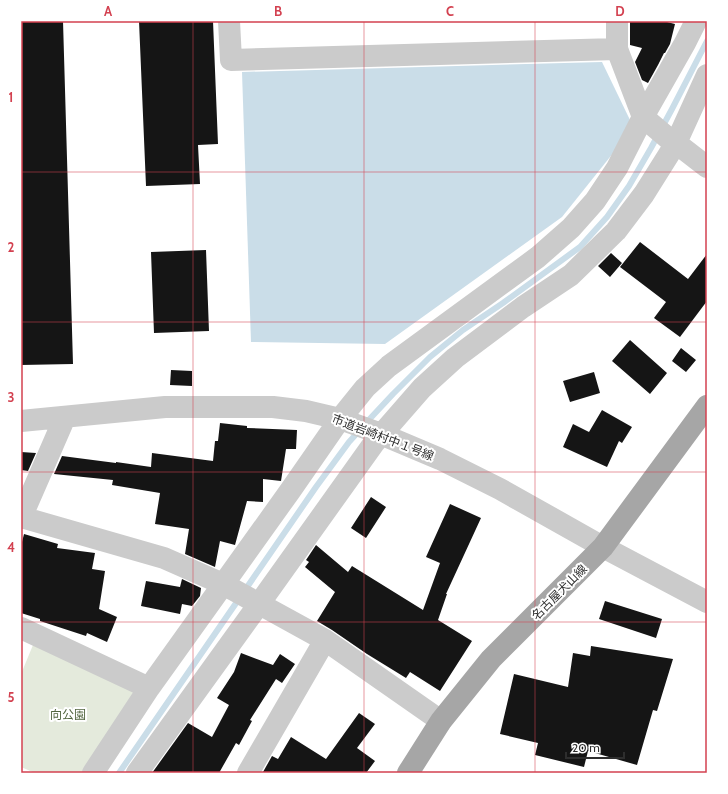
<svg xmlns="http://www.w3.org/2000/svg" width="728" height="794" font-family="Cabin,'Noto Sans JP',sans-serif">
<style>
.green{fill:#e4eadc}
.water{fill:#cadde8}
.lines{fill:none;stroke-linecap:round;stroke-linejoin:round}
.stream{stroke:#cadde8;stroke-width:6}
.building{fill:#151515}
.minor{stroke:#cbcbcb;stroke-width:22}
.major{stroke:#a6a6a6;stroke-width:22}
.grid{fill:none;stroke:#d34150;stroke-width:1;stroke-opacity:0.55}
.labels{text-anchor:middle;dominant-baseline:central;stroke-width:4;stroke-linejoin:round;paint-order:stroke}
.street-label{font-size:12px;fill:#2e2e2e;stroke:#fff}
.park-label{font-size:12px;fill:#52653f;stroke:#fff}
.neatline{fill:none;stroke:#d34150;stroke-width:1.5}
.grid-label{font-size:13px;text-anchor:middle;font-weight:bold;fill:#d34150}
</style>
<rect width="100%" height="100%" fill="#fff"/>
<!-- green -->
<path class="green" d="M 33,645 L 138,693 L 86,773 L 35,773 L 21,767 L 21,674 Z"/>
<!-- water -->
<path class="water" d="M 602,62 L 630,120 L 614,152 L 562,217 L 385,344 L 251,342 L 242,72 Z"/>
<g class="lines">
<!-- stream -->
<path class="stream" d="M 365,424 L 393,394 L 430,357 L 463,330 L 503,303 L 580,247 L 607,217 L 629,186 L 651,148 L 672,109 L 707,41
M 119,773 L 316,487 L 349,442 L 359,431"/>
</g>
<!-- building -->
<path class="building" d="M 21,21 L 63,21 L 73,364 L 21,365 Z
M 139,21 L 213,21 L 218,144 L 198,145 L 200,184 L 146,186 Z
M 630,21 L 663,21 L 675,24 L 670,44 L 665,53 L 664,53 L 658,65 L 648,83 L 642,80 L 635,62 L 642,48 L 630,45 Z
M 640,242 L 688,279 L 707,254 L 707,301 L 680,337 L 654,318 L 666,302 L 620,267 Z
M 206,250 L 209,331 L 154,333 L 151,252 Z
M 611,253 L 622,263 L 610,277 L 598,266 Z
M 630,340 L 667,373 L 650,394 L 612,361 Z
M 681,348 L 696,360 L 686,372 L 672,361 Z
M 171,370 L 192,371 L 192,386 L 170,385 Z
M 594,372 L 600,393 L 570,402 L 563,381 Z
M 602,410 L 632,427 L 622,443 L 619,441 L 607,467 L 563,447 L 573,424 L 589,432 Z
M 220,423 L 247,426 L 247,428 L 297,430 L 296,449 L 286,449 L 281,481 L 263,479 L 263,502 L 247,501 L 235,545 L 220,541 L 215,567 L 185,554 L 189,529 L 155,524 L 160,493 L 112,485 L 113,480 L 54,474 L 62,456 L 116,463 L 116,462 L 151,467 L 152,453 L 213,461 L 215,441 L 218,441 Z
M 21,452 L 36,453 L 28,471 L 21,470 Z
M 371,497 L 386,507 L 366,538 L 351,528 Z
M 450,504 L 481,518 L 446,594 L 447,594 L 438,620 L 472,641 L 440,691 L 410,672 L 406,678 L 367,654 L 332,630 L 317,621 L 335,592 L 305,567 L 309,562 L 306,560 L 316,545 L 348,572 L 352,566 L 423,610 L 440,563 L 426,557 Z
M 24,534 L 58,544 L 57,548 L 95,553 L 92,569 L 105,571 L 99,609 L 117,617 L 107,642 L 87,633 L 86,636 L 40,621 L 40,619 L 21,613 L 21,546 Z
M 182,579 L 201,588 L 200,596 L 192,606 L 182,604 L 180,614 L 141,606 L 146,581 L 180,587 Z
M 605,601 L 662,619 L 656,638 L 599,619 Z
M 591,646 L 673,659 L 657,711 L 653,710 L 637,765 L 588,751 L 584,767 L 535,755 L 538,743 L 500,734 L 514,674 L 568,687 L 573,653 L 590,656 Z
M 241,653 L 273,665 L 280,654 L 295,664 L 282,683 L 276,679 L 250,720 L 252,721 L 239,745 L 236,743 L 219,773 L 152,773 L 188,723 L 212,737 L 229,705 L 217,698 L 234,672 Z
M 359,713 L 375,724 L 357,748 L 375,761 L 366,773 L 265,773 L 263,772 L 272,756 L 278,759 L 291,737 L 326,759 Z"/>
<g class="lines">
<!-- minor -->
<path class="minor" d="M 229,21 L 231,60 L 617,49
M 617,21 L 617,49 L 643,117 L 669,139 L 676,143 L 707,167
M 21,421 L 165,407 L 273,407 L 306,411 L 340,419 L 376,432 L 440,459 L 500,489 L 603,547 L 707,602
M 21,517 L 164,558 L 223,584 L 325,640 L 441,721
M 21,518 L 65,417
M 21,628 L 149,688
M 93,773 L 149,688 L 290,491 L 340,419 L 365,388 L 389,366 L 538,257 L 571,228 L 595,201 L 617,168 L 643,117 L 685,43 L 696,21
M 137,773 L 259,604 L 374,443 L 422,388 L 455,358 L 523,307 L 571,275 L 616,231 L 644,194 L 676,143 L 707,75
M 248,773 L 325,640"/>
<!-- major -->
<path class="major" d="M 408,773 L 441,721 L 491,659 L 603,547 L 707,406"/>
</g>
<!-- grid -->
<path class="grid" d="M 193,21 L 193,773M 364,21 L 364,773M 535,21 L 535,773M 21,172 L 707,172M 21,322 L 707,322M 21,472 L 707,472M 21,622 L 707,622"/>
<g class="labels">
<!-- street labels -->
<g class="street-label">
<text transform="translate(383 437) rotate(21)">市道岩崎村中１号線</text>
<text transform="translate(559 592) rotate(-45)">名古屋犬山線</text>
</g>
<!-- park labels -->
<g class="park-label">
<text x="68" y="714">向公園</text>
</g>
</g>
<!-- border -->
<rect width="728" height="794" fill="none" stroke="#ffffff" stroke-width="44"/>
<!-- scale -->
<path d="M566 752v6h58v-6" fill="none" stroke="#2e2e2e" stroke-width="2"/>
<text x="572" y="752" font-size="12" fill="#2e2e2e" stroke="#ffffff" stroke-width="3" paint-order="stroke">20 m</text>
<rect x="22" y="22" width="684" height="750" class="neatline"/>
<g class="grid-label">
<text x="108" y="16">A</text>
<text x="278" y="16">B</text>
<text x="450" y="16">C</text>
<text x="620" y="16">D</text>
<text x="11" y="102">1</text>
<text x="11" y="252">2</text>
<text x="11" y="402">3</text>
<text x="11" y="552">4</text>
<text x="11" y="702">5</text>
</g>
</svg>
